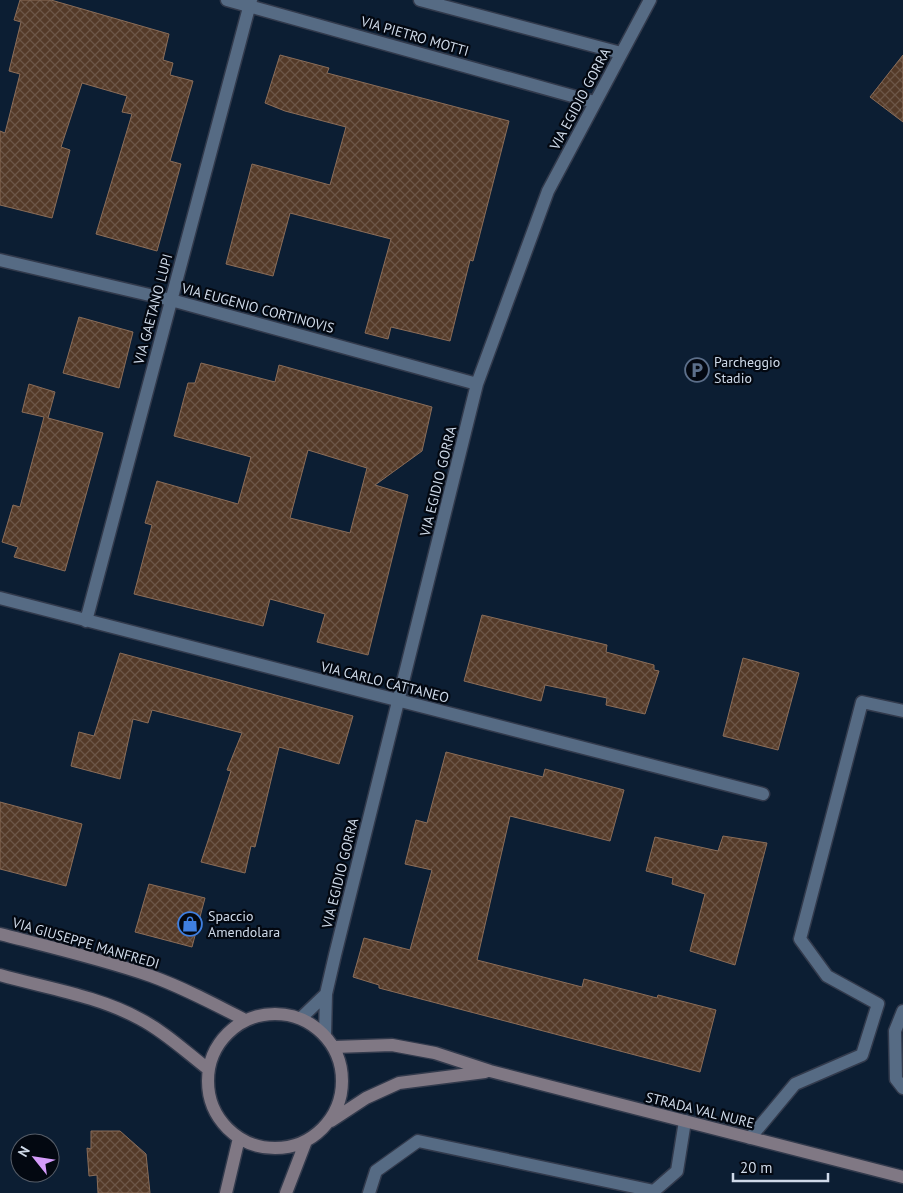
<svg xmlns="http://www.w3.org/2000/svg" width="903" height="1193" font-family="'PT Sans',sans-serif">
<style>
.building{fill:url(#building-cross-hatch);stroke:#8a6d59;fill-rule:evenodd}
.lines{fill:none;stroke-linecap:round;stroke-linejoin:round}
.lane-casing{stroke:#323a4c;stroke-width:15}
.street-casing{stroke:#323a4c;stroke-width:15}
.secondary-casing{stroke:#323a4c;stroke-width:15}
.lane{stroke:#566b84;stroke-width:12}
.street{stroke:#566b84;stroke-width:12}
.secondary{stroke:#807884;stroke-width:12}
.labels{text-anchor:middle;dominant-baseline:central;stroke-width:4.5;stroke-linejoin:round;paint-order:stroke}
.street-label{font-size:14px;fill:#cfdae9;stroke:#030811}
.poi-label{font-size:14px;fill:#cfdae9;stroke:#030811;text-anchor:start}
</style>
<defs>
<pattern id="building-cross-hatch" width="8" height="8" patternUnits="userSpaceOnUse" patternTransform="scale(1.25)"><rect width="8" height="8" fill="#543a28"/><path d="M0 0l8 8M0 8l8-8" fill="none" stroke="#6c5647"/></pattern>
</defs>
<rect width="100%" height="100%" fill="#0c1e33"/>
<!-- building -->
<path class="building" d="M 20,0 L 51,0 L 169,34 L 163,60 L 173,63 L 170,75 L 193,81 L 170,161 L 181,164 L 157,251 L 96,234 L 132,114 L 122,112 L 127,96 L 82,83 L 61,147 L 70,150 L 52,218 L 0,205 L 0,131 L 5,133 L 20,74 L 9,71 L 21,22 L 14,20 Z
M 280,55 L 329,68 L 327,73 L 509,121 L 473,261 L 470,260 L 450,341 L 391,327 L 388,339 L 365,333 L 391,239 L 290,213 L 273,276 L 226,264 L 252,164 L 330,185 L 346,127 L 285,111 L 265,103 Z
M 903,55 L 903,122 L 870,97 Z
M 79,317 L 133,332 L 119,388 L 63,373 Z
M 201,363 L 275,382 L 279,365 L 432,407 L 422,451 L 375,485 L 408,495 L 368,655 L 317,642 L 325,614 L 270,599 L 263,626 L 134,594 L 152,525 L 145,523 L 157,481 L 238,504 L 251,457 L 174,436 L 188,383 L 195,383 ZM 308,450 L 367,468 L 350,533 L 290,518 Z
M 29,384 L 55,392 L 48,418 L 103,433 L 65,571 L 14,557 L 18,547 L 2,542 L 13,505 L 20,507 L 44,417 L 22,412 Z
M 482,615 L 607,645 L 606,652 L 654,665 L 654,670 L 659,671 L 645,714 L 606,705 L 607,698 L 545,685 L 541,701 L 464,681 Z
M 120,653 L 353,716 L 339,764 L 279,747 L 255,847 L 251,846 L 245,873 L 201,862 L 231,771 L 227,770 L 242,733 L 152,710 L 148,723 L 133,719 L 120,779 L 71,766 L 79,732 L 94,736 Z
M 743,658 L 799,673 L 778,750 L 723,736 Z
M 446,752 L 543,777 L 545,769 L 624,790 L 610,841 L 510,816 L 477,960 L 582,987 L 584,979 L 657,998 L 658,995 L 716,1010 L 700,1072 L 379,988 L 379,985 L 353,977 L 364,938 L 410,950 L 432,870 L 405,864 L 416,820 L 427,823 Z
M 0,802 L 82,824 L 66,886 L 0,869 Z
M 723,836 L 767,843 L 735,965 L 690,951 L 705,894 L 672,884 L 673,878 L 646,871 L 655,837 L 718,851 Z
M 149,884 L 205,898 L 192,947 L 135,932 Z
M 91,1131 L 120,1131 L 146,1154 L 150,1193 L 98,1193 L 97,1175 L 89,1176 L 87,1148 L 91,1149 Z"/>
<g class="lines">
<!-- lane casing -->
<g class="lane-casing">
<path id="lane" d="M 903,1011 L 895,1031 L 896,1079 L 903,1088
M 750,1138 L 795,1084 L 862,1055 L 878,1004 L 827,976 L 800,939 L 862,702 L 903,711
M 369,1193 L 376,1171 L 418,1141 L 654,1191 L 677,1171 L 685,1121"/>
</g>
<!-- street casing -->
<g class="street-casing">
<path id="street" d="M 227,0 L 594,102
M 420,0 L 621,53
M 0,260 L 171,300 L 477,384
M 0,598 L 763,794
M 86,621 L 251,0
M 301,1018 L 326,994
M 325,1035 L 326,994 L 335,955 L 477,384 L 548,191 L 650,0"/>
</g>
<!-- secondary casing -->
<g class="secondary-casing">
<path id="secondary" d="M 0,934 C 51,947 102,959 151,976 C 184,988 214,1004 245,1020
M 0,975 C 46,988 98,996 140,1019 C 165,1032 186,1052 208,1069
M208 1081a67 67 0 1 1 134 0a67 67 0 1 1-134 0Z
M 334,1047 L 392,1045 L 435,1053 L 490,1071 L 903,1177
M 331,1121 L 366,1098 L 399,1083 L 485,1072
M 226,1193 L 239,1138
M 286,1193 L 306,1141"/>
</g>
<!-- lane -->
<use href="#lane" class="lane"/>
<!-- street -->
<use href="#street" class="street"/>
<!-- secondary -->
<use href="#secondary" class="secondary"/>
</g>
<!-- icons -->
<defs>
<g id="parking-ring" transform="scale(1.25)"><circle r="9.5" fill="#030811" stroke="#5c6f8a" stroke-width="1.5"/><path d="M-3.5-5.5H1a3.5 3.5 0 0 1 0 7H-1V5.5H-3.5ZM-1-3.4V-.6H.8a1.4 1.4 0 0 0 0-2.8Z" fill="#5c6f8a"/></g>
<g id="shop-ring" transform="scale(1.25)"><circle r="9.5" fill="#030811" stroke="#3f7fe0" stroke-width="1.5"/><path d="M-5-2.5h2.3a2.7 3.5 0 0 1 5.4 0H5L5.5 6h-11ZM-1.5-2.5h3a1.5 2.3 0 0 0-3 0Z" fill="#3f7fe0"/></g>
</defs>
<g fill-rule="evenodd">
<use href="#parking-ring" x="697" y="370"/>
<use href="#shop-ring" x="190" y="924"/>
</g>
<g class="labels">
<!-- street labels -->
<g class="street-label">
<text transform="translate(415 36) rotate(16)">VIA PIETRO MOTTI</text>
<text transform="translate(580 99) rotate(-62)">VIA EGIDIO GORRA</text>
<text transform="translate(258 308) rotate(15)">VIA EUGENIO CORTINOVIS</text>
<text transform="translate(153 309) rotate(-75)">VIA GAETANO LUPI</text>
<text transform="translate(438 481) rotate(-76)">VIA EGIDIO GORRA</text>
<text transform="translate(385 682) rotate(14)">VIA CARLO CATTANEO</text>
<text transform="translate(340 873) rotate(-76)">VIA EGIDIO GORRA</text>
<text transform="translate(86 943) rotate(16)">VIA GIUSEPPE MANFREDI</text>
<text transform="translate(700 1110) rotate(14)">STRADA VAL NURE</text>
</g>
<!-- poi labels -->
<g class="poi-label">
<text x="714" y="362">Parcheggio<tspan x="714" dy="16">Stadio</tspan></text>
<text x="208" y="916">Spaccio<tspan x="208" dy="16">Amendolara</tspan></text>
</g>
</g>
<!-- north arrow -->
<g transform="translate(35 1158) rotate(300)"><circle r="24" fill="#030811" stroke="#555c67"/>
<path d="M0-4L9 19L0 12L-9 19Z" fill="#d59cfb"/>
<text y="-8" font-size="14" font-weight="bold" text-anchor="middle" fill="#cfdae9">N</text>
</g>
<!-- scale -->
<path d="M733 1173v8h95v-8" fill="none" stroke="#cfdae9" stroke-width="2.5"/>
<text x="740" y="1173" font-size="15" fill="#cfdae9" stroke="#030811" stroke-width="4" paint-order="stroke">20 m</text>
</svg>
